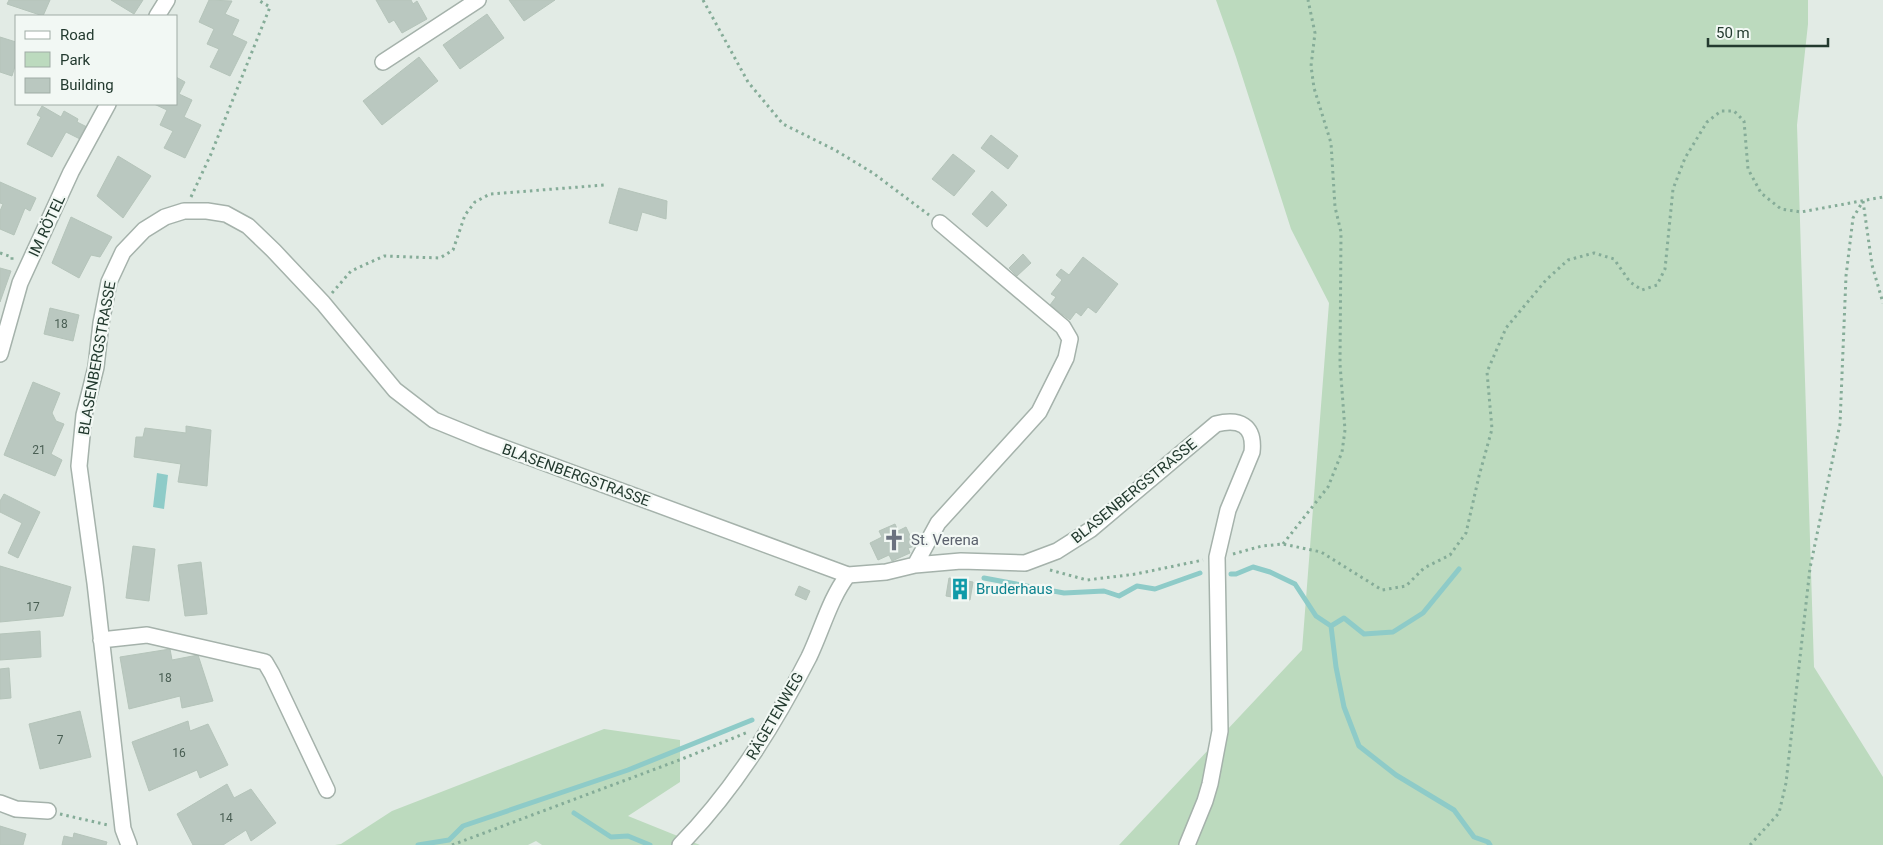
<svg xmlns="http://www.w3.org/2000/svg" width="1883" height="845" font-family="Roboto,sans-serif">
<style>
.green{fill:#bcdabe}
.water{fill:#8ecbc8}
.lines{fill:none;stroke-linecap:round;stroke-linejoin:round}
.stream{stroke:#8ecbc8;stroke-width:5}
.building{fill:#bac8c0;stroke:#b5c4ba}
.minor-casing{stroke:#a5b2ab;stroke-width:18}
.path{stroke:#85ac98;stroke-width:3;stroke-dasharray:2.5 4;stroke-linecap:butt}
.minor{stroke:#fff;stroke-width:15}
.labels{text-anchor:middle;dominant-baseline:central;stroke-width:4.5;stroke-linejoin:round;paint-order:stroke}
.number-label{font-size:12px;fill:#495e53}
.street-label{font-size:15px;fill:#233a2f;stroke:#f2f8f4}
.worship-label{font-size:15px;fill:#5b616d;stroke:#f2f8f4;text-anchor:start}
.culture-label{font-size:15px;fill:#0d838f;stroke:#f2f8f4;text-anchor:start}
</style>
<rect width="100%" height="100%" fill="#e2ebe5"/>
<!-- green -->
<path class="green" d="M 1216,0 L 1808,0 L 1808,24 L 1797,125 L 1814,667 L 1883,777 L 1883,845 L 1119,845 L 1302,650 L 1329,303 L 1291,229 L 1236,57 Z
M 604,729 L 680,740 L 680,782 L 628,816 L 700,845 L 542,845 L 536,841 L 528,845 L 335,845 L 341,844 L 392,811 Z"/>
<!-- water -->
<path class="water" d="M 157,473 L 168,475 L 164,509 L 153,507 Z"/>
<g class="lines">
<!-- stream -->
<path class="stream" d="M 1231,574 L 1236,574 L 1253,567 L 1270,572 L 1295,584 L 1316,616 L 1331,626 L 1336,667 L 1344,707 L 1359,746 L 1396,775 L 1454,810 L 1474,837 L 1488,842 L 1490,845
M 984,578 L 1064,593 L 1104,591 L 1119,596 L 1137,586 L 1155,589 L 1200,573
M 1331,626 L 1344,618 L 1364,634 L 1393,632 L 1423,613 L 1459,569
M 574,813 L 611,837 L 628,836 L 650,845
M 418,845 L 449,840 L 463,826 L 628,770 L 752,720"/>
</g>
<!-- building -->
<path class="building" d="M 9,0 L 50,0 L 43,16 L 7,4 Z
M 111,0 L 143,0 L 134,14 Z
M 209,0 L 232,1 L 225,14 L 239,20 L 232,35 L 247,42 L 230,76 L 210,67 L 219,49 L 207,44 L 214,29 L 199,22 Z
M 376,0 L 411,0 L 413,4 L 417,1 L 427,19 L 402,33 L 394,20 L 389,23 Z
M 509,0 L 555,0 L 524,21 Z
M 487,14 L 504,38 L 460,69 L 443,45 Z
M 0,37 L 16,42 L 16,63 L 12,76 L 0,72 Z
M 419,57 L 438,81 L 382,125 L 363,101 Z
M 176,77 L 185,82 L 179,94 L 192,100 L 184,117 L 201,125 L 185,158 L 164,148 L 173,131 L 160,125 L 167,110 L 154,104 L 176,104 Z
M 42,106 L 61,117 L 64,111 L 78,119 L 77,122 L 89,128 L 82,140 L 66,132 L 52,157 L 27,144 L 41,117 L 37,115 Z
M 991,135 L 1018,156 L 1008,169 L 981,148 Z
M 953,154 L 975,171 L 954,196 L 932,179 Z
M 118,156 L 151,176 L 123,218 L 97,196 Z
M 0,182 L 36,198 L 30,211 L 25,208 L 14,235 L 0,229 L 0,211 L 3,204 L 0,203 Z
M 619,188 L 667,201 L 666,219 L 642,212 L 637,231 L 609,223 Z
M 992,191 L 1007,205 L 987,227 L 972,214 Z
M 71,217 L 112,237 L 100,257 L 91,255 L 79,278 L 52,263 Z
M 1023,254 L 1031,263 L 1017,276 L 1009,268 Z
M 1083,257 L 1118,284 L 1096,313 L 1088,307 L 1081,316 L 1076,312 L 1070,320 L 1050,305 L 1056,297 L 1051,294 L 1062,280 L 1056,275 L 1061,269 L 1069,275 Z
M 0,268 L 11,271 L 0,302 Z
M 50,308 L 79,315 L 73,341 L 44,334 Z
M 33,382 L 60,393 L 52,413 L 56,421 L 64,424 L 51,454 L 62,460 L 55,476 L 4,455 Z
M 186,426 L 211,430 L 207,486 L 178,482 L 181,464 L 134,457 L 136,437 L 143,437 L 145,428 L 186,433 Z
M 4,494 L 40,512 L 18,558 L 8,553 L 22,523 L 0,512 L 0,501 Z
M 895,524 L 898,531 L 906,527 L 915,546 L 908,548 L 910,553 L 892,561 L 889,555 L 878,560 L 870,543 L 882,537 L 879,531 Z
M 133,546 L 155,549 L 149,601 L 126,598 Z
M 201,562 L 207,614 L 185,616 L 178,565 Z
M 0,566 L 71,587 L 63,616 L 0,622 Z
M 949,578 L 973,582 L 970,600 L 946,596 Z
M 799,586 L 810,591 L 806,600 L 795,595 Z
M 40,631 L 41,657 L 0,660 L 0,634 Z
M 170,649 L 172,660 L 198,655 L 213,701 L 182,708 L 180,696 L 129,709 L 120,657 Z
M 9,668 L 11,698 L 0,699 L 0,669 Z
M 80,711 L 91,757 L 40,769 L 29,724 Z
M 188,721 L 190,731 L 208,724 L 228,765 L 200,778 L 197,770 L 149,791 L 132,742 Z
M 227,784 L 234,798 L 251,789 L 276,823 L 251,841 L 246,830 L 223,845 L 193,845 L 177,814 Z
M 0,826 L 26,834 L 23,845 L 0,845 Z
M 74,833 L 107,842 L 106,845 L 62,845 L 64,836 L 73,838 Z"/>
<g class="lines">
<!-- minor casing -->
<g class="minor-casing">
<path id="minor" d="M 157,16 L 167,0
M 383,62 L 478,0
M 0,354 L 20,283 L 71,172 L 108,104
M 915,565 L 938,523 L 1039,412 L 1066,358 L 1070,339 L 1063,327 L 940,223
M 101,640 L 147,635 L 265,662 L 272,674 L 327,790
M 0,803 L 16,809 L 48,811
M 129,845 L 123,829 L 95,583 L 79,466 L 84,415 L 96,367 L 101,323 L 109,282 L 123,252 L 144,230 L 165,217 L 184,211 L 207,211 L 226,214 L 248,226 L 274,251 L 323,303 L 395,390 L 434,420 L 483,440 L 848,575 L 886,572 L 915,565 L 961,561 L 1025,563 L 1057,551 L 1090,530 L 1216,424 C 1239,418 1255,425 1252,452 L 1228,510 L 1217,557 L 1220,731 L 1210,784 L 1205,801 L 1187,845
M 680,845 C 734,790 774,725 809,657 C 822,630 830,598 848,575"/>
</g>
<!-- path -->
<path class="path" d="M 703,0 L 748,82 L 783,124 L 835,150 L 873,173 L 929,215
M 191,197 L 211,154 L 270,7 L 258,0
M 1863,201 L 1872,265 L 1883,303
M 0,253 L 12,257 L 12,261
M 332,293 L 351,271 L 384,256 L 440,258 L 453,250 L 465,215 L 475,202 L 490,194 L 605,185
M 1283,544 L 1328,487 L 1342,452 L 1345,430 L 1340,364 L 1341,232 L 1335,207 L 1331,143 L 1314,88 L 1311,66 L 1315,33 L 1308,0
M 1233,554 L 1262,546 L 1283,544 L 1321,552 L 1382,590 L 1406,586 L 1424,568 L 1450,555 L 1466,533 L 1479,476 L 1492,429 L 1487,372 L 1506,328 L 1546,280 L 1568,260 L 1594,253 L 1614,259 L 1630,282 L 1642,290 L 1657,285 L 1665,269 L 1673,189 L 1685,158 L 1707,122 L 1721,111 L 1734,111 L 1744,121 L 1748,169 L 1761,193 L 1781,209 L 1801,212 L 1883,197
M 1050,570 L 1087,580 L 1136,574 L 1203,560
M 60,814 L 108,825
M 452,845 L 682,759 L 748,732
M 1750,845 L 1779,813 L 1786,783 L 1810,568 L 1840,424 L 1846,276 L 1853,218 L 1863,201"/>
<!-- minor -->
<use href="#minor" class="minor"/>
</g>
<!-- icons -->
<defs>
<g id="church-bare" transform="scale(1.725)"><path d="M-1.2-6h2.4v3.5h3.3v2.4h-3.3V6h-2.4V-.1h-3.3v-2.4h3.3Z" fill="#6b7280" stroke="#f2f8f4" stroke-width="2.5" paint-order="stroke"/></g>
<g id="building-bare" transform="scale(1.725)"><path d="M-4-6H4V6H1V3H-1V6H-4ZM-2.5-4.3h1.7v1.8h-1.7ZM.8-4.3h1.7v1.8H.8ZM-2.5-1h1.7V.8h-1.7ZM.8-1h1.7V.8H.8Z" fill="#0f9aa8" stroke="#f2f8f4" stroke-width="2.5" paint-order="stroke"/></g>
</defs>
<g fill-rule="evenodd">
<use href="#church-bare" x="894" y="540"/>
<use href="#building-bare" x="960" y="589"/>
</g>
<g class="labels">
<!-- number labels -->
<g class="number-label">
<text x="61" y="324">18</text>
<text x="39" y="450">21</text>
<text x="33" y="607">17</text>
<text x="165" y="678">18</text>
<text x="60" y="740">7</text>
<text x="179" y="753">16</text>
<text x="226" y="818">14</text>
</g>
<!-- street labels -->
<g class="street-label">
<text transform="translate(47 226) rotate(-65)">IM RÖTEL</text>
<text transform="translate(97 358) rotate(-80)">BLASENBERGSTRASSE</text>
<text transform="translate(576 475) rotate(20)">BLASENBERGSTRASSE</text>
<text transform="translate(1134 491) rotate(-39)">BLASENBERGSTRASSE</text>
<text transform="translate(775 716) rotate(-60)">RÄGETENWEG</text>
</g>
<!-- worship labels -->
<g class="worship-label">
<text x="911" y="540">St. Verena</text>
</g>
<!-- culture labels -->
<g class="culture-label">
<text x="976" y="589">Bruderhaus</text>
</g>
</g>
<!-- legend -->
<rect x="15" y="15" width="162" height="90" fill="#f2f8f4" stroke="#9faca5"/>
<rect x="25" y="31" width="25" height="8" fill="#ffffff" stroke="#9faca5"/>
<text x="60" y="40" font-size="15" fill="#233a2f">Road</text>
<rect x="25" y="52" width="25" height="15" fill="#bcdabe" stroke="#9faca5"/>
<text x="60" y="65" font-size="15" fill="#233a2f">Park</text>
<rect x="25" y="78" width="25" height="15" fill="#bac8c0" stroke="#9faca5"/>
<text x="60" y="90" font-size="15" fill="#233a2f">Building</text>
<!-- scale -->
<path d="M1708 38v8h120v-8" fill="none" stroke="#233a2f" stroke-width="2.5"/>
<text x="1716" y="38" font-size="15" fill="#233a2f" stroke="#f2f8f4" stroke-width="4" paint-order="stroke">50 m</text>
</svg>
